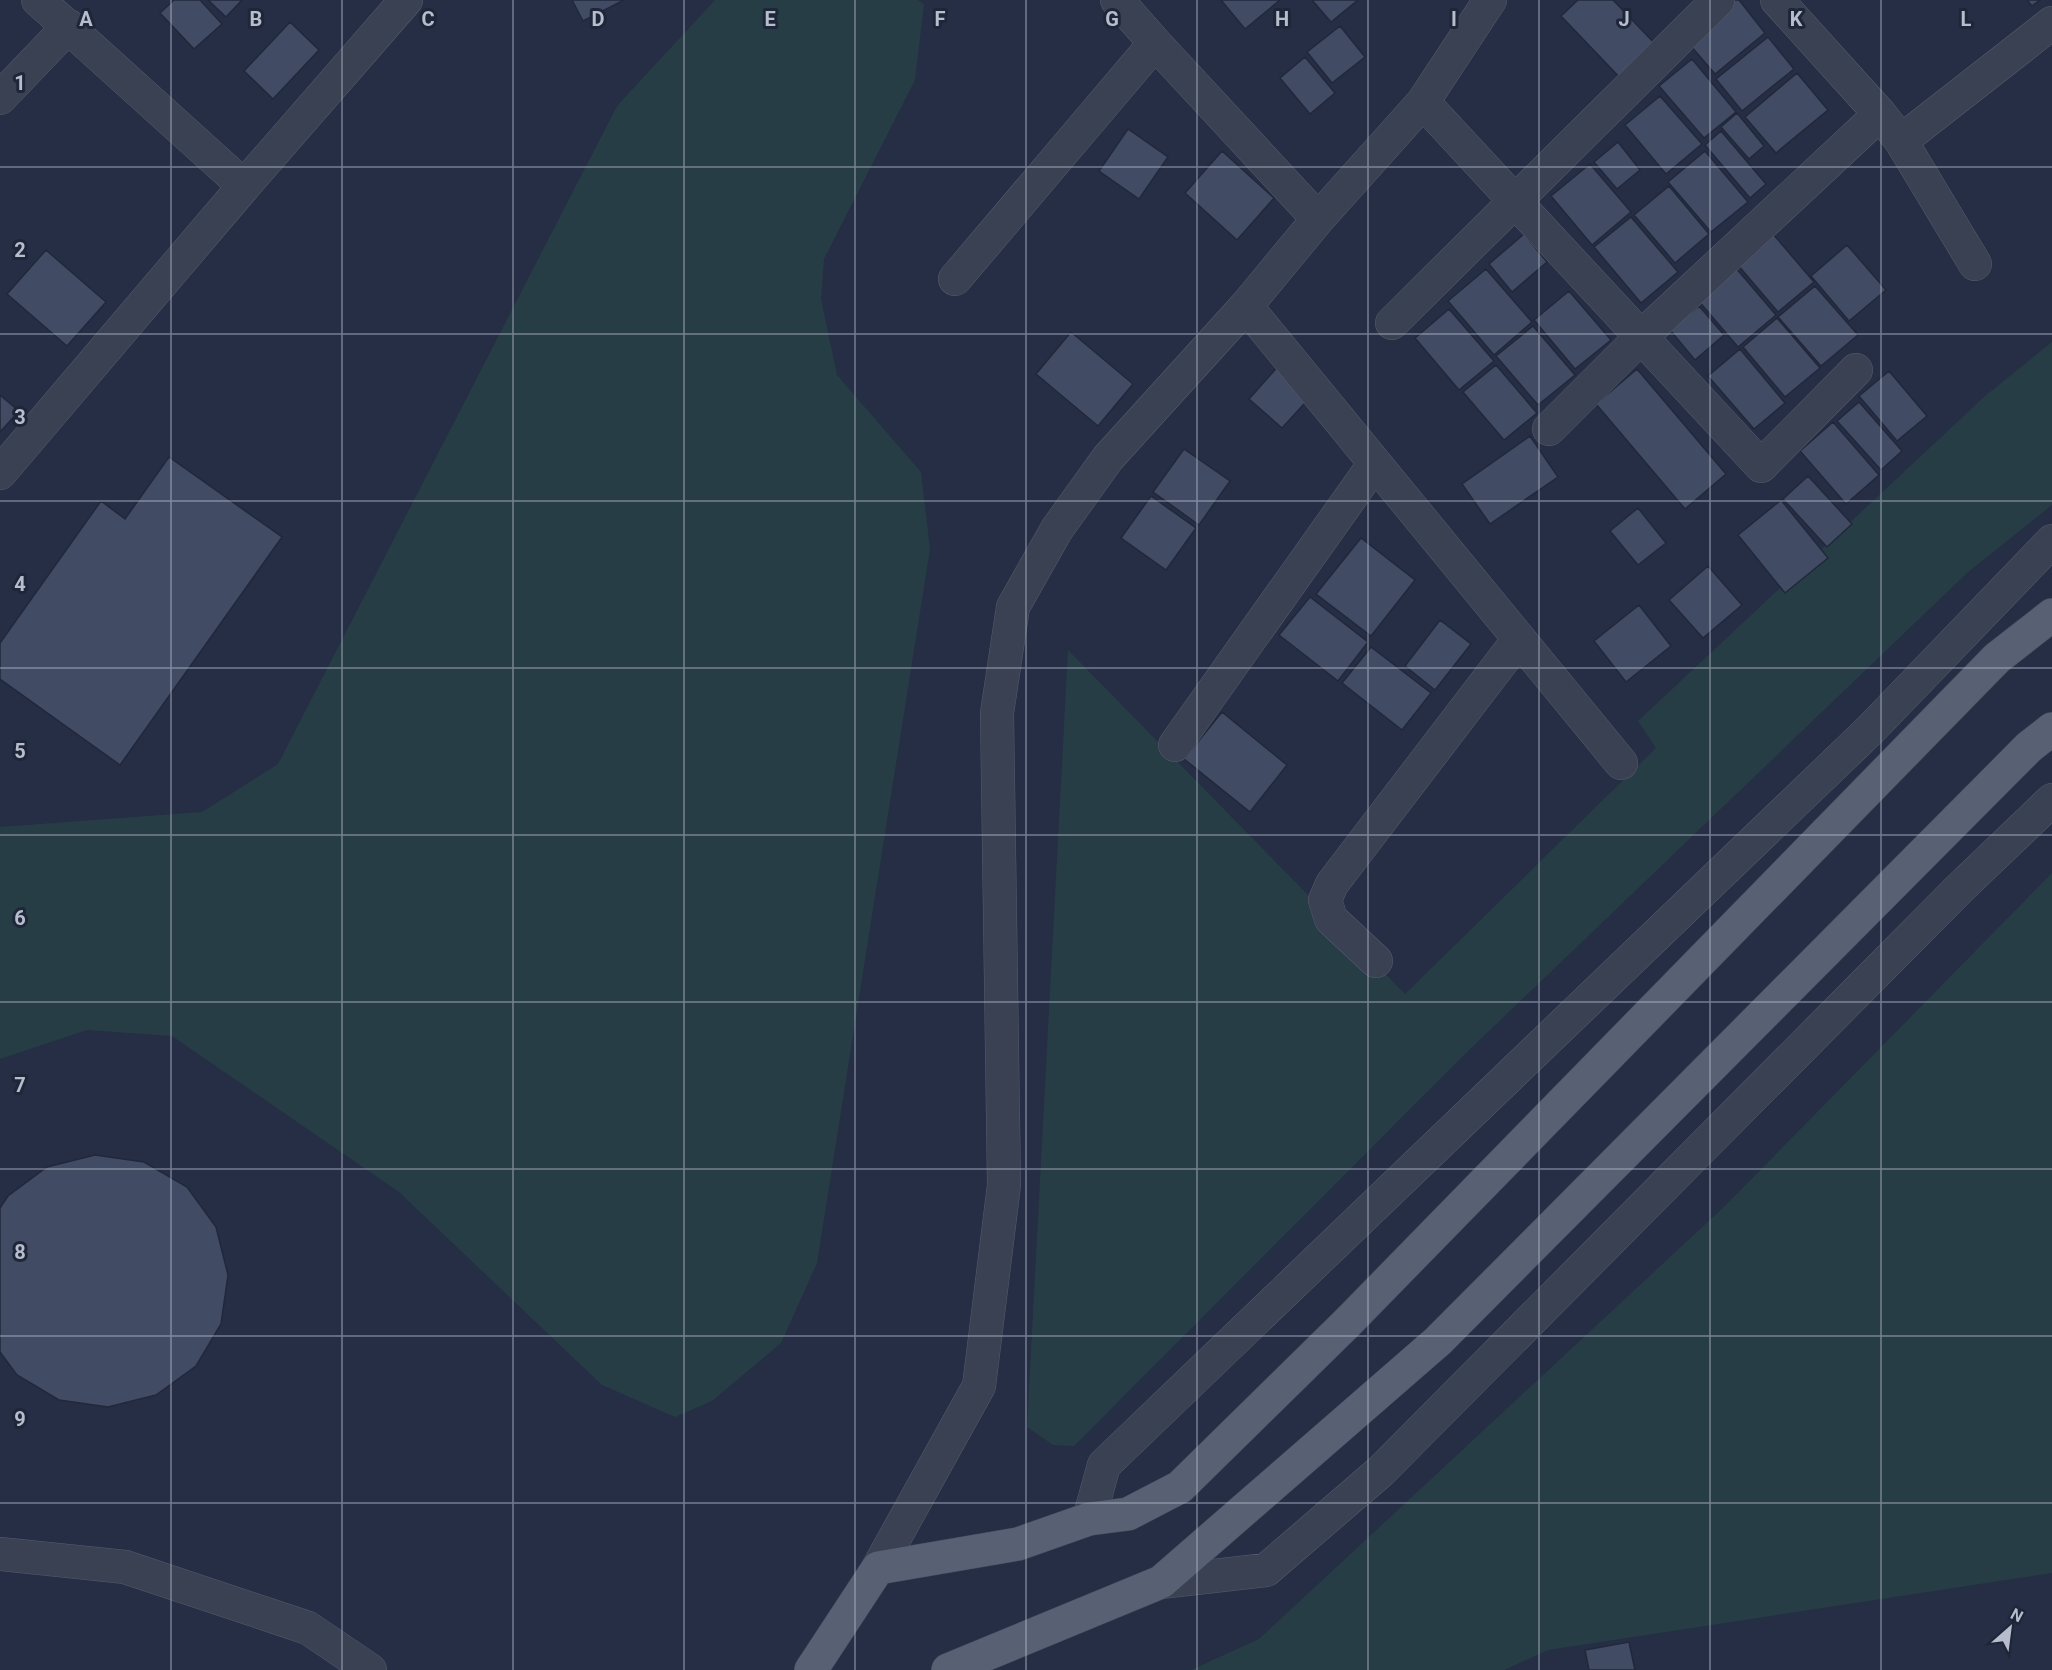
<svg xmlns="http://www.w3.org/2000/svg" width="2052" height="1670" font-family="Roboto,sans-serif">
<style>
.green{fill:#273d45}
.building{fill:#424b64;stroke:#21283b;stroke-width:1.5}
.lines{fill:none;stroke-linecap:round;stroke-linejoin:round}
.minor-casing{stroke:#555c6e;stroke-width:34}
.major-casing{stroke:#444a5d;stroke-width:34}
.minor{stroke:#3a4153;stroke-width:33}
.major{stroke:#586073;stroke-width:33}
.grid{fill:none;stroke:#b7bdcd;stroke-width:1.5;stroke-opacity:0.55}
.grid-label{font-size:20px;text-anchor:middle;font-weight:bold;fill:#b7bdcd;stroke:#1e2639;stroke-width:6;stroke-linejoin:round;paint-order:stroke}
</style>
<rect width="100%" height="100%" fill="#252e44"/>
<!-- green -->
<path class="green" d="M 715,0 L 918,0 L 924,4 L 915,80 L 824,259 L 821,299 L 837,375 L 921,472 L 930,549 L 817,1263 L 781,1343 L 712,1401 L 675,1417 L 602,1385 L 399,1192 L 172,1036 L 87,1030 L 0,1059 L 0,827 L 202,812 L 278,764 L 617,106 Z
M 2052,342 L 2052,505 L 1967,573 L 1464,1055 L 1074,1446 L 1053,1445 L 1027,1427 L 1068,650 L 1405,994 L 1656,748 L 1638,721 L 1985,396 Z
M 2052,873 L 2052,1573 L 1548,1650 L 1504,1670 L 1191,1670 L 1259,1639 L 1726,1205 Z"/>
<!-- building -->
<path class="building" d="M 174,0 L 200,0 L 222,24 L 194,49 L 160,13 Z
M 208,0 L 242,0 L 226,17 Z
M 572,0 L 624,0 L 583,21 Z
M 1221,0 L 1280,0 L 1245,29 Z
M 1312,0 L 1358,0 L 1331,22 Z
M 1578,0 L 1613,0 L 1660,49 L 1625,83 L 1561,16 Z
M 1731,0 L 1739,0 L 1765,33 L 1715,74 L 1684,38 Z
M 2027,0 L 2040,0 L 2032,6 Z
M 290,22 L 319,50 L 273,99 L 244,71 Z
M 1340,26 L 1365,57 L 1332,83 L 1307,52 Z
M 1768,37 L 1794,69 L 1742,111 L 1716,79 Z
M 1305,57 L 1335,93 L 1310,114 L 1280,78 Z
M 1692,59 L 1736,112 L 1704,138 L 1659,86 Z
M 1797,73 L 1828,110 L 1776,153 L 1745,117 Z
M 1660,96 L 1702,144 L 1666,174 L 1625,125 Z
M 1737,113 L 1764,146 L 1749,159 L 1721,127 Z
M 1128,129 L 1168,157 L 1139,199 L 1099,171 Z
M 1721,131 L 1766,184 L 1750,198 L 1705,145 Z
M 1618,142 L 1640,170 L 1617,189 L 1594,162 Z
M 1222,151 L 1274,198 L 1237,240 L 1185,193 Z
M 1705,151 L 1748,202 L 1711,232 L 1668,182 Z
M 1590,164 L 1631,212 L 1592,245 L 1551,196 Z
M 1669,186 L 1709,234 L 1675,263 L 1634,215 Z
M 1631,217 L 1678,272 L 1641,303 L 1594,247 Z
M 1524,234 L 1547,262 L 1512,292 L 1489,264 Z
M 1773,234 L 1814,282 L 1778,312 L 1737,264 Z
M 1847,245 L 1886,290 L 1849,321 L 1811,276 Z
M 46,250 L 106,302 L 67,346 L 7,294 Z
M 1735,267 L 1776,315 L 1738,347 L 1697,299 Z
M 1486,269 L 1532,322 L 1494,355 L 1448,301 Z
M 1815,286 L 1858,335 L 1821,366 L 1778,317 Z
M 1569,291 L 1611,340 L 1575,369 L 1534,320 Z
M 1699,306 L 1724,335 L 1695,360 L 1670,330 Z
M 1449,309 L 1494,361 L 1459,390 L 1415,338 Z
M 1777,318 L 1820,368 L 1785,397 L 1743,347 Z
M 1533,326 L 1575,375 L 1538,405 L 1496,356 Z
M 1071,332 L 1133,384 L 1098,426 L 1036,374 Z
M 1740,349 L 1785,403 L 1754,429 L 1708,376 Z
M 1282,362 L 1315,392 L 1282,428 L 1249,399 Z
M 1496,365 L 1537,413 L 1504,440 L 1463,392 Z
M 1637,369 L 1726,474 L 1685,509 L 1596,404 Z
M 1889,371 L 1927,416 L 1897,441 L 1859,396 Z
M 0,395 L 19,411 L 0,432 Z
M 1859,402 L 1902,451 L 1881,470 L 1837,421 Z
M 1833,422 L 1879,475 L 1846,504 L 1800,451 Z
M 1530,436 L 1558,477 L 1490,524 L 1462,484 Z
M 1184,449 L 1230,481 L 1199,525 L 1153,492 Z
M 169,457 L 282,537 L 120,765 L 0,679 L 0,643 L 101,501 L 125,519 Z
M 1808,476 L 1852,524 L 1827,547 L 1783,499 Z
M 1151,496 L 1196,528 L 1166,570 L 1121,538 Z
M 1781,500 L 1828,558 L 1785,593 L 1738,535 Z
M 1638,508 L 1666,543 L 1638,565 L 1610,531 Z
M 1361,538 L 1415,580 L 1371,636 L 1316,594 Z
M 1708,566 L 1742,605 L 1703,638 L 1669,600 Z
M 1310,597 L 1368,642 L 1338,681 L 1279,635 Z
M 1639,605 L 1671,646 L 1626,682 L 1594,641 Z
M 1440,620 L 1471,644 L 1435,690 L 1405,666 Z
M 1371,647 L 1431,693 L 1402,730 L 1342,683 Z
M 1222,712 L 1287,765 L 1250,812 L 1184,759 Z
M 95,1155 L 144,1162 L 187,1187 L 216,1227 L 228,1275 L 221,1324 L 196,1366 L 156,1395 L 108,1407 L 59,1400 L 17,1375 L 0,1352 L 0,1208 L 8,1196 L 47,1167 Z
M 1629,1642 L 1635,1670 L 1589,1670 L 1585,1650 Z"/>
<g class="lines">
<!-- minor casing -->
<g class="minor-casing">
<path id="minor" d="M 38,0 L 244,186
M 1117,0 L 1155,43 L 1318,219
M 1777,0 L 1880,114 L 1901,141 L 2052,23
M 0,98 L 69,26
M 1423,102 L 1761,466 L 1856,370
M 1901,141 L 1975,264
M 955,279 L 1155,43
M 1246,306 L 1621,763
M 1392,323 L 1718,0
M 1549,429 L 1641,337 L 1880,114
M 0,473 L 244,186 L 406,0
M 1175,745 L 1375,463
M 1376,961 L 1331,919 L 1325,900 L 1332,884 L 1519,639
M 1089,1519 L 1104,1465 L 1870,730 L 2052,541
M 0,1554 L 125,1567 L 308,1628 L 370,1670
M 878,1568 L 979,1386 L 1004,1185 L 997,713 L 1013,607 L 1057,529 L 1108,458 L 1246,306 L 1318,219 L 1423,102 L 1490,0
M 1161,1582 L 1266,1570 L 1381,1471 L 1960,888 L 2052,800"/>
</g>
<!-- major casing -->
<g class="major-casing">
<path id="major" d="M 811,1670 L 878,1568 L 1018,1544 L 1089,1519 L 1128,1514 L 1180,1487 L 1348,1322 L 1997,658 L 2052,615
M 948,1670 L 1161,1582 L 1438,1341 L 2029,747 L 2052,729"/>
</g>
<!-- minor -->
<use href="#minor" class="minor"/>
<!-- major -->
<use href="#major" class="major"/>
</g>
<!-- grid -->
<path class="grid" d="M 171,0 L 171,1670M 342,0 L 342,1670M 513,0 L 513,1670M 684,0 L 684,1670M 855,0 L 855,1670M 1026,0 L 1026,1670M 1197,0 L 1197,1670M 1368,0 L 1368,1670M 1539,0 L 1539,1670M 1710,0 L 1710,1670M 1881,0 L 1881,1670M 0,167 L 2052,167M 0,334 L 2052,334M 0,501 L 2052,501M 0,668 L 2052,668M 0,835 L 2052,835M 0,1002 L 2052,1002M 0,1169 L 2052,1169M 0,1336 L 2052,1336M 0,1503 L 2052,1503"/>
<g class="grid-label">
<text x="86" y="26">A</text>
<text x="256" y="26">B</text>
<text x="428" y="26">C</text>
<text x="598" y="26">D</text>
<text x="770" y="26">E</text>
<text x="940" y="26">F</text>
<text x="1112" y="26">G</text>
<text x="1282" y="26">H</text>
<text x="1454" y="26">I</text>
<text x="1624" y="26">J</text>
<text x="1796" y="26">K</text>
<text x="1966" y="26">L</text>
<text x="20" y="90">1</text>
<text x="20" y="257">2</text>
<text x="20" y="424">3</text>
<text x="20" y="591">4</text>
<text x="20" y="758">5</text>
<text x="20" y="925">6</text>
<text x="20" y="1092">7</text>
<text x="20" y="1259">8</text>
<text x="20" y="1426">9</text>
</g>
<!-- north arrow -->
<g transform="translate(2010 1628) rotate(28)" stroke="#1e2639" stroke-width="4.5" paint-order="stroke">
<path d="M0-4.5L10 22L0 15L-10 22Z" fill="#b7bdcd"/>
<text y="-9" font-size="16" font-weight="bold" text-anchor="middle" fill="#b7bdcd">N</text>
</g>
</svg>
